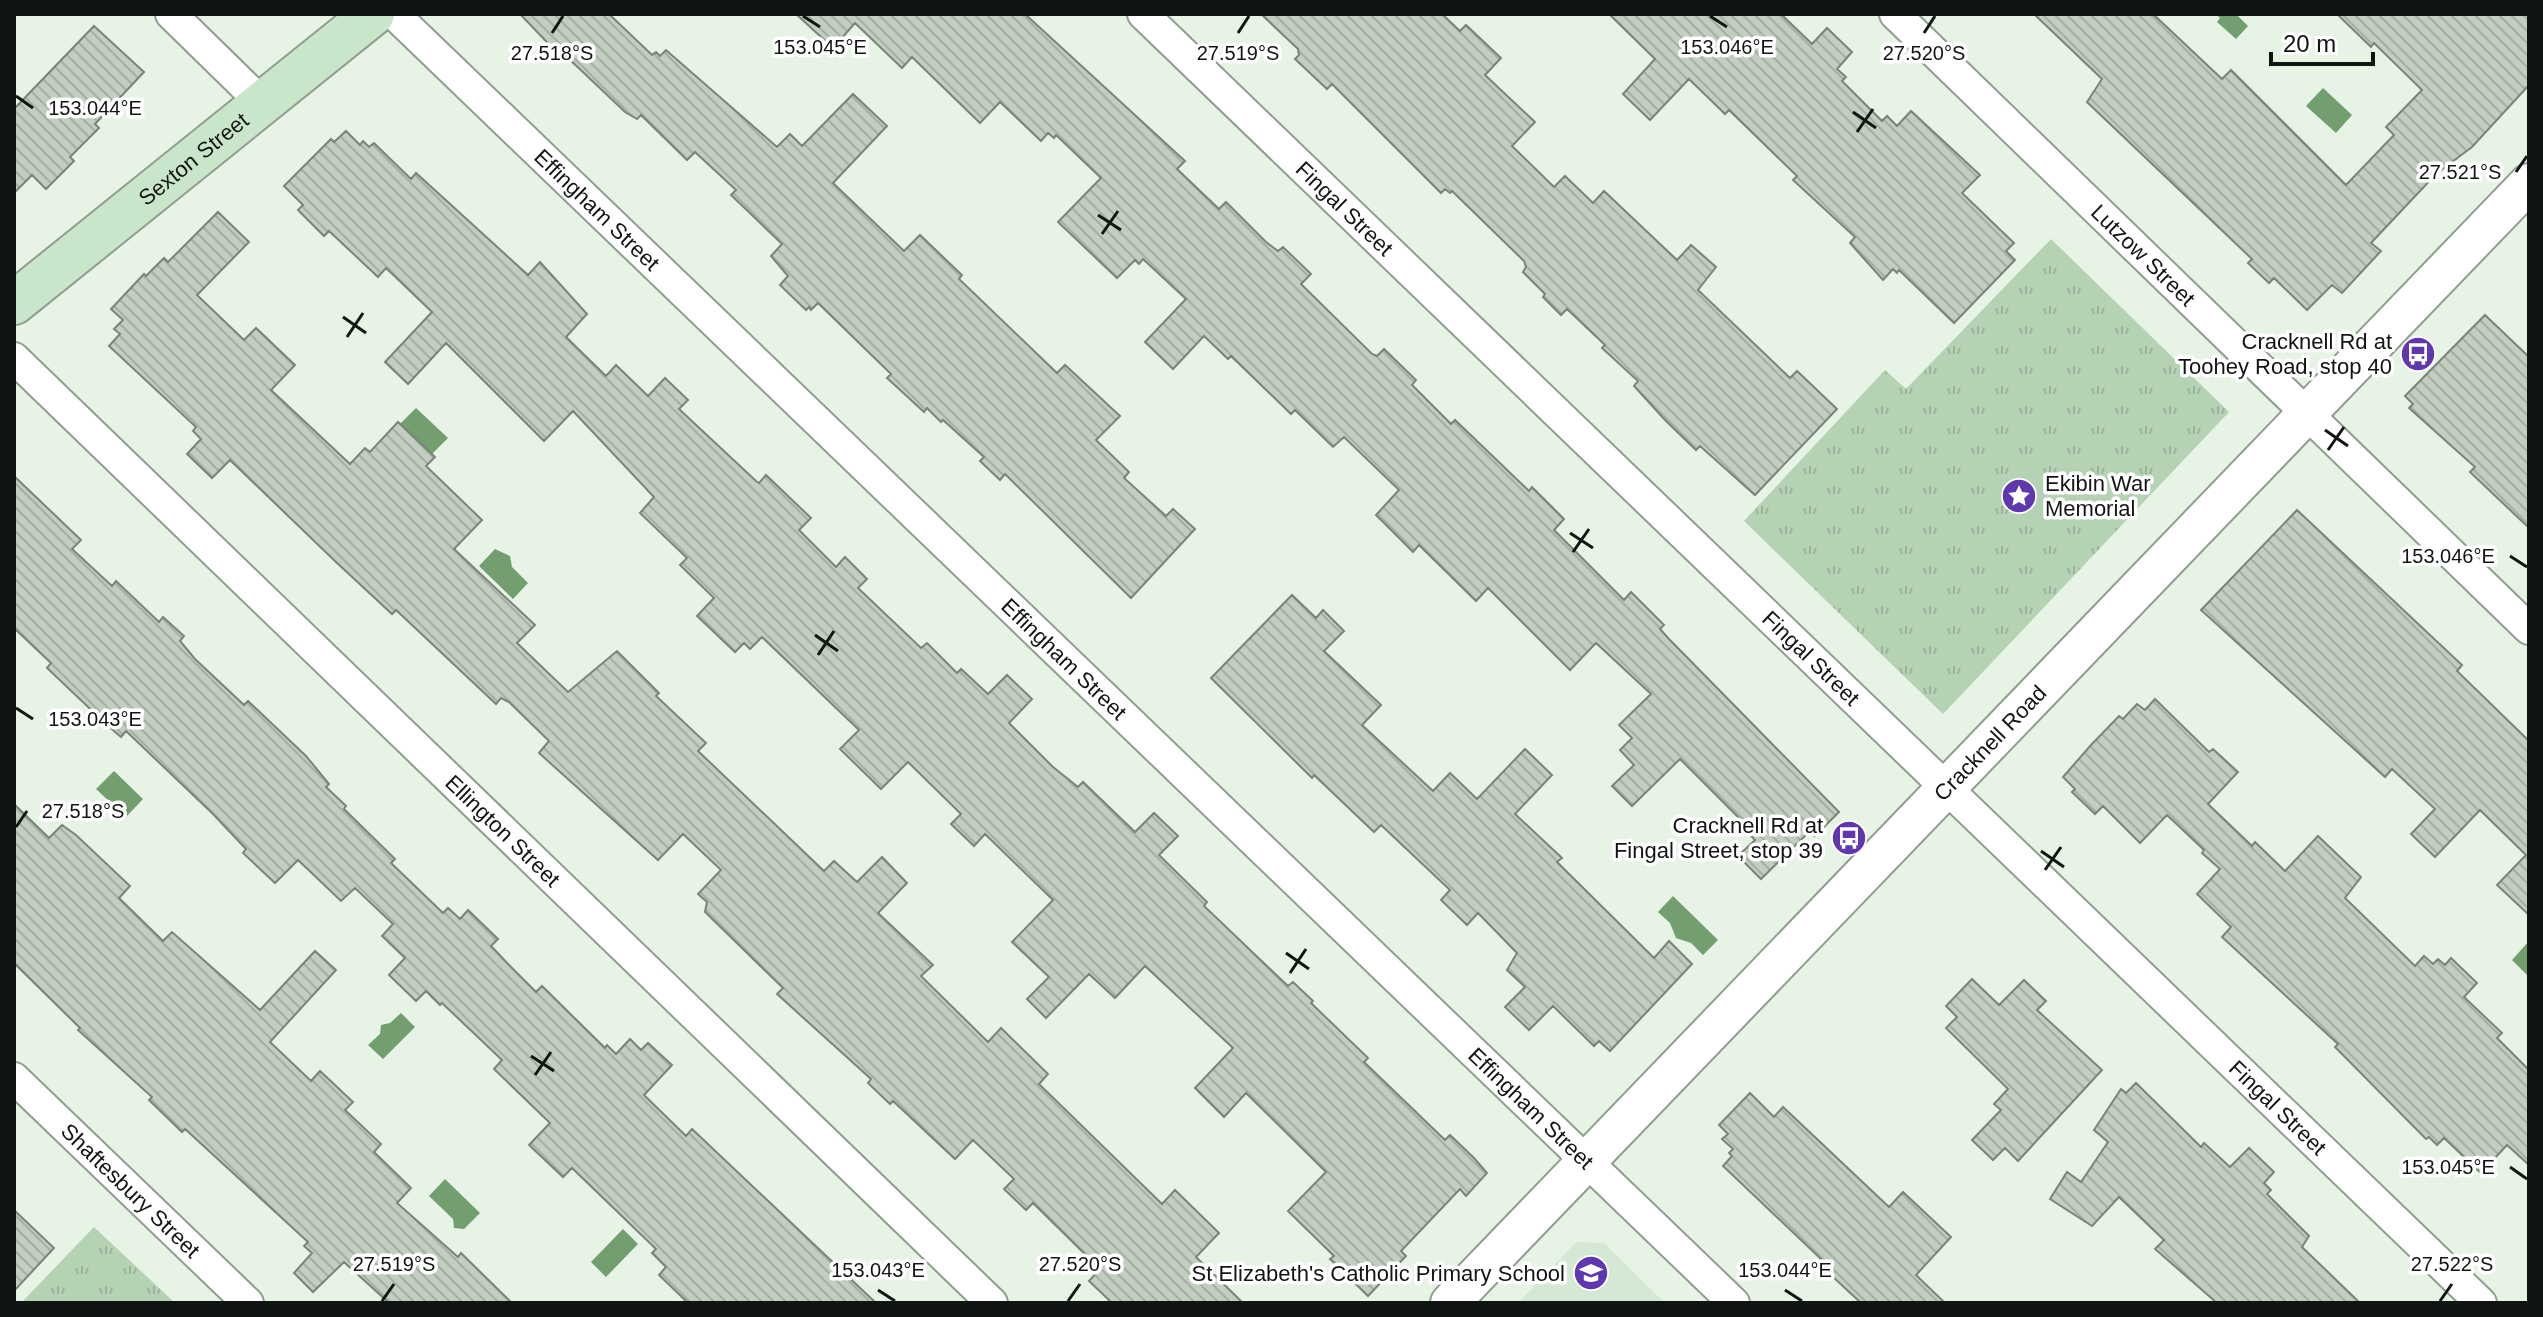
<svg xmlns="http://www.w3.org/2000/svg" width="2543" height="1317" font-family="Helvetica,sans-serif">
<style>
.built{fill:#d5e8d4}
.park{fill:url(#park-tufts)}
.water{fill:#729e70}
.building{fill:url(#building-back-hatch);stroke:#798578;stroke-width:2}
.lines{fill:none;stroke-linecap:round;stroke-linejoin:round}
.minor-casing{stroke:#909d90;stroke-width:34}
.tertiary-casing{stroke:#909d90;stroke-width:42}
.secondary-casing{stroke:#909d90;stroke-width:46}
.minor{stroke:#fff;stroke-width:30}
.tertiary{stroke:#fff;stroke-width:38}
.secondary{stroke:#cae6ca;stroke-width:42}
.ticks{fill:none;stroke:#111511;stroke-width:3}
.labels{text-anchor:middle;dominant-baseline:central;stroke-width:7;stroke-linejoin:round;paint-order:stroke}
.street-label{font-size:22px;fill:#111511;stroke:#fff}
.poi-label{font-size:22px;fill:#111511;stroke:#fff;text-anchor:end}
.ticks-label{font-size:20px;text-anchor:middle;fill:#111511;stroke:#fff;stroke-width:7;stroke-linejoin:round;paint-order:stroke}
</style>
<defs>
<pattern id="park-tufts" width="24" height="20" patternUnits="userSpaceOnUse" patternTransform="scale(2)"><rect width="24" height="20" fill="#b6d2b4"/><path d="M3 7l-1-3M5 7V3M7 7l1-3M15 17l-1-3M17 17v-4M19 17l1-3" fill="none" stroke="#9bb39a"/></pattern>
<pattern id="building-back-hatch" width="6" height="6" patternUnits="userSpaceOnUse" patternTransform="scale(2)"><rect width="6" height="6" fill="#c1cec0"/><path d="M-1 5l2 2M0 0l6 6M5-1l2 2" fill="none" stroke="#a5b0a4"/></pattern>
</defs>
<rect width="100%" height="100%" fill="#e6f3e5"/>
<!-- built -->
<path class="built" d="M 1576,1242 L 1604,1243 L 1665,1303 L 1518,1303 Z"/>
<!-- park -->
<path class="park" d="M 2051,239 L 2229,412 L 1943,714 L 1744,521 L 1885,370 L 1906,389 Z
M 94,1227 L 175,1303 L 21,1303 Z"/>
<!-- water -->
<path class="water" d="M 2216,14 L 2236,14 L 2248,26 L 2236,39 L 2217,22 L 2220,18 Z
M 2323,88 L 2352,115 L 2336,133 L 2306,106 Z
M 416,408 L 448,438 L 432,454 L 400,424 Z
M 495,549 L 510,556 L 512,567 L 528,583 L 513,599 L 479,566 Z
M 114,771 L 143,799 L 126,817 L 96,789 Z
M 1673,896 L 1718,940 L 1703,955 L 1691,943 L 1676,938 L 1670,923 L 1658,912 Z
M 2529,941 L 2529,973 L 2527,975 L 2512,960 Z
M 401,1013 L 415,1027 L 383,1059 L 368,1045 L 380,1034 L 381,1025 L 390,1023 Z
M 445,1179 L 480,1213 L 464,1229 L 454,1228 L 453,1219 L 429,1196 Z
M 623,1229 L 638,1244 L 606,1277 L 591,1262 Z"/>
<!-- building -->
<path class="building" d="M 520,14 L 609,14 L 652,55 L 656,52 L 660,56 L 666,50 L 777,147 L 790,134 L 802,146 L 853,94 L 887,126 L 833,183 L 904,251 L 920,235 L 962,275 L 959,279 L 1057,373 L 1065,365 L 1120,416 L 1096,440 L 1129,472 L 1124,478 L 1166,516 L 1173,509 L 1195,529 L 1131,598 L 1005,474 L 1000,480 L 980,461 L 984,457 L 943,420 L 941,422 L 927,408 L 924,412 L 887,378 L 891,374 L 818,303 L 811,310 L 809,307 L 806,310 L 780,285 L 788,276 L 771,256 L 782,244 L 731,195 L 736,190 L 695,152 L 687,160 L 641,115 L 637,119 L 625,112 L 567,57 L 564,60 Z
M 796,14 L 1025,14 L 1185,161 L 1177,169 L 1219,209 L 1226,202 L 1266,242 L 1278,251 L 1283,247 L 1311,274 L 1301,284 L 1372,354 L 1377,356 L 1384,349 L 1416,380 L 1412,385 L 1451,424 L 1455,420 L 1529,491 L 1532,487 L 1564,519 L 1554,530 L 1624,600 L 1631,592 L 1664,625 L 1660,629 L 1669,639 L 1839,812 L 1815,836 L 1810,831 L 1761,879 L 1738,856 L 1755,840 L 1747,832 L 1750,829 L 1680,759 L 1632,806 L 1612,786 L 1634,765 L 1620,750 L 1632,738 L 1619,725 L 1651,694 L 1596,643 L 1570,670 L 1488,588 L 1476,601 L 1419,545 L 1413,552 L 1376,515 L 1399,490 L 1344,437 L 1333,447 L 1295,410 L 1291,414 L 1231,356 L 1228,359 L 1204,336 L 1173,369 L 1145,342 L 1186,299 L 1143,259 L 1139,264 L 1135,260 L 1117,278 L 1058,222 L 1101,178 L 1056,135 L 1054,138 L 1048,133 L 1041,141 L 1000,102 L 980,123 L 912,57 L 902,68 L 855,23 L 833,48 Z
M 1261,14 L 1442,14 L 1460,31 L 1466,25 L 1501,58 L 1485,75 L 1535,122 L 1512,146 L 1554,187 L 1565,176 L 1593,203 L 1604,191 L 1677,260 L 1691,245 L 1716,267 L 1698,290 L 1790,378 L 1797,371 L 1837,409 L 1755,495 L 1700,446 L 1696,450 L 1665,420 L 1634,386 L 1638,381 L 1602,348 L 1605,345 L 1567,309 L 1561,315 L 1543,297 L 1545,294 L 1523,272 L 1526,267 L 1524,261 L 1452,191 L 1450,193 L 1445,189 L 1441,193 L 1332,84 L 1327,89 L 1295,59 L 1299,55 L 1298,49 Z
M 1609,14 L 1781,14 L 1812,44 L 1827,28 L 1852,52 L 1837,69 L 1846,77 L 1842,81 L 1882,121 L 1887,116 L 1897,126 L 1911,111 L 1980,175 L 1962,193 L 2014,243 L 2006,251 L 2015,260 L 1954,323 L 1899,270 L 1897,273 L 1893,269 L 1883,280 L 1850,243 L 1855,237 L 1793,180 L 1797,176 L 1729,110 L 1725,114 L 1689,79 L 1650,120 L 1623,94 L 1655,59 Z
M 2034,14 L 2153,14 L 2222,79 L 2231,70 L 2346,185 L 2394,135 L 2386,127 L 2422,90 L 2374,43 L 2371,47 L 2337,14 L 2529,14 L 2529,85 L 2472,147 L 2436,174 L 2371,243 L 2381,251 L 2342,293 L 2332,285 L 2307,310 L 2274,278 L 2269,283 L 2248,263 L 2252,259 L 2087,102 L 2102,79 Z
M 94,26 L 144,72 L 95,124 L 99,128 L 70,157 L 74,161 L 46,189 L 32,175 L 14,193 L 14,109 Z
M 346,131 L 360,145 L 363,141 L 369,147 L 374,143 L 411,179 L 416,173 L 528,275 L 540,262 L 587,314 L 566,337 L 606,376 L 616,365 L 648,396 L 665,378 L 688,400 L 679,409 L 756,481 L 759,483 L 766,475 L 811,518 L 799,530 L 836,567 L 845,557 L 867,579 L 858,588 L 921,648 L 927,643 L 957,673 L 961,669 L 988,694 L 1007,675 L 1032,699 L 1009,723 L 1053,767 L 1078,787 L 1083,782 L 1135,832 L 1154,813 L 1178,836 L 1159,855 L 1207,902 L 1204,906 L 1288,986 L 1293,982 L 1313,1001 L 1311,1003 L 1368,1058 L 1364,1062 L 1445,1140 L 1450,1135 L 1474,1158 L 1487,1173 L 1466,1196 L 1460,1189 L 1401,1251 L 1406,1256 L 1368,1296 L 1330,1259 L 1334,1256 L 1288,1211 L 1326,1172 L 1246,1093 L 1224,1117 L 1195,1088 L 1233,1048 L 1145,966 L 1115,998 L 1089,974 L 1046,1018 L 1027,999 L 1049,977 L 1012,942 L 1053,900 L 985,834 L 974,846 L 951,824 L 961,814 L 908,762 L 881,789 L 840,749 L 859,730 L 762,637 L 750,649 L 744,643 L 735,652 L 697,616 L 714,598 L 680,565 L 687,558 L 640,513 L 654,497 L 573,411 L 544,441 L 446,343 L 408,384 L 385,362 L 432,312 L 386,268 L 378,277 L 329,231 L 324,236 L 298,210 L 303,205 L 284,186 L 331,139 L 334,142 Z
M 218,212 L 249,242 L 197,295 L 244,340 L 256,328 L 295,365 L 271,390 L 350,464 L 365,448 L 370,452 L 398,422 L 435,457 L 426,466 L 482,520 L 454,549 L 535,625 L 517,643 L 568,692 L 617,651 L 659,693 L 656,696 L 706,743 L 698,751 L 824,871 L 834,861 L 857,882 L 882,857 L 907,883 L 878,913 L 933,965 L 921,976 L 988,1042 L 1001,1028 L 1048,1074 L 1039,1084 L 1162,1204 L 1175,1190 L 1219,1233 L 1196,1257 L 1243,1303 L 1112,1303 L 1089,1281 L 1100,1269 L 1033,1203 L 1026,1210 L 1004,1189 L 1014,1179 L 973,1140 L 955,1159 L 893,1101 L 890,1104 L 868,1083 L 871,1079 L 777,994 L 783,988 L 705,912 L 707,902 L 698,894 L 721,870 L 683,834 L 658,860 L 539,753 L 549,741 L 509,702 L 501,698 L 496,704 L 396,610 L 392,614 L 336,562 L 230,460 L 212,478 L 187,454 L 201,439 L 193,431 L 196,427 L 109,346 L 120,334 L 114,329 L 123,320 L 111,309 L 144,274 L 146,276 L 164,258 L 168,262 Z
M 2485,315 L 2529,357 L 2529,528 L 2470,472 L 2475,467 L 2409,408 L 2413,404 L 2405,396 Z
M 14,476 L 81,540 L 72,549 L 112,586 L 116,581 L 159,622 L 163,617 L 184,636 L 180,641 L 195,659 L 244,705 L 248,701 L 306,756 L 329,784 L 326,787 L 346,806 L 344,809 L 395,859 L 391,863 L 443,913 L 448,908 L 460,919 L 468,910 L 498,939 L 491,946 L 511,967 L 536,992 L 542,986 L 605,1048 L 607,1045 L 616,1054 L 630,1039 L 641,1050 L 648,1043 L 672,1065 L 644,1095 L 686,1136 L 692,1129 L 876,1303 L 688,1303 L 659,1275 L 666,1267 L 652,1253 L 656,1249 L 572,1168 L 563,1177 L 529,1145 L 550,1123 L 494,1069 L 502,1060 L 442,1003 L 440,1005 L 426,991 L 416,1001 L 389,975 L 405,958 L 382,936 L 393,924 L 355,888 L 341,901 L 298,860 L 275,883 L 243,853 L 246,849 L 213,814 L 126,731 L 121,737 L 106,724 L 47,668 L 51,663 L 14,628 Z
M 2297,510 L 2462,665 L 2457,671 L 2529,741 L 2529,915 L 2497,885 L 2526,855 L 2480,810 L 2435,857 L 2411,834 L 2435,809 L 2392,769 L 2385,777 L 2201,610 Z
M 1292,595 L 1316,618 L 1323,610 L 1344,631 L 1324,651 L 1381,705 L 1362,725 L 1433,791 L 1450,773 L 1477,799 L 1525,749 L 1552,775 L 1515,814 L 1562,858 L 1557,862 L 1654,958 L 1669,941 L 1692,964 L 1610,1051 L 1599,1041 L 1594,1046 L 1553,1006 L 1529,1030 L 1505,1007 L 1525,987 L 1507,970 L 1517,953 L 1478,913 L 1467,925 L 1441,900 L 1450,890 L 1381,825 L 1374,832 L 1314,775 L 1312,778 L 1211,678 Z
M 2155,699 L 2209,752 L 2213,749 L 2238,772 L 2208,804 L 2252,846 L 2255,842 L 2285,871 L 2318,836 L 2361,877 L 2345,898 L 2415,966 L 2424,956 L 2433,964 L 2438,959 L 2445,965 L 2451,958 L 2477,983 L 2464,997 L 2502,1033 L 2497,1038 L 2529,1070 L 2529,1165 L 2507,1145 L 2481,1173 L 2444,1138 L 2437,1145 L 2429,1137 L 2426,1139 L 2335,1047 L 2338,1044 L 2222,937 L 2231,927 L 2197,894 L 2220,869 L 2202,853 L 2204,850 L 2167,815 L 2140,843 L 2103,806 L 2095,814 L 2072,792 L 2075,789 L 2063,777 L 2091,745 L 2119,716 L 2123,719 L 2137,704 L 2145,710 Z
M 14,804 L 49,838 L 62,825 L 76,835 L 130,886 L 119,898 L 163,941 L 172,932 L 260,1010 L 315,951 L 336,970 L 270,1042 L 311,1081 L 320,1071 L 353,1102 L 345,1110 L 381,1144 L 374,1152 L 411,1188 L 397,1203 L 458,1257 L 461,1253 L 512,1303 L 389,1303 L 344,1262 L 313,1292 L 294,1273 L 312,1253 L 304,1246 L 308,1242 L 185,1129 L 182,1132 L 149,1100 L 152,1097 L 78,1030 L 80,1028 L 14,963 Z
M 1972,979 L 1999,1005 L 2024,980 L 2046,1001 L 2037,1010 L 2102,1070 L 2018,1161 L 2005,1148 L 1993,1160 L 1972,1140 L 2001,1110 L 1994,1104 L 2008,1089 L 1946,1028 L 1957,1017 L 1946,1006 Z
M 2136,1083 L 2201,1147 L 2204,1143 L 2230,1167 L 2249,1148 L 2274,1172 L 2264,1183 L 2271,1190 L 2267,1194 L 2309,1236 L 2302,1247 L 2360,1303 L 2217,1303 L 2155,1249 L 2164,1240 L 2119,1197 L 2092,1226 L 2050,1199 L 2067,1172 L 2081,1182 L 2108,1142 L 2094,1130 L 2121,1089 L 2126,1093 Z
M 1750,1093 L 1774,1117 L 1783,1107 L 1889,1207 L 1903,1192 L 1951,1237 L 1916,1275 L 1945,1303 L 1861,1303 L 1818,1263 L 1821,1259 L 1723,1166 L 1732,1156 L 1729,1153 L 1733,1149 L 1722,1139 L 1728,1134 L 1719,1125 Z
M 14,1210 L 54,1248 L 14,1291 Z"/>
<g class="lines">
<!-- minor casing -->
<g class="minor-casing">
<g id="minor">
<path d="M 171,14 L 262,103"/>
<path id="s1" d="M 394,14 L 1734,1303"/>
<path id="s2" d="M 1143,14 L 2481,1303"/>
<path id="s3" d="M 1895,14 L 2529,629"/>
<path id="s4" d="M 14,358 L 992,1303"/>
<path id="s5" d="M 14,1078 L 248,1303"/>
</g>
</g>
<!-- tertiary casing -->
<g class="tertiary-casing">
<g id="tertiary">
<path id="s6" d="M 1450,1303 L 2529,183"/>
</g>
</g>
<!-- secondary casing -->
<g class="secondary-casing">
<g id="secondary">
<path id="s7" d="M 14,303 L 373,14"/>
</g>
</g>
<!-- minor -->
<use href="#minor" class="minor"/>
<!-- tertiary -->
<use href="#tertiary" class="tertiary"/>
<!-- secondary -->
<use href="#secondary" class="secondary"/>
</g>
<!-- ticks -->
<path class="ticks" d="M 803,16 L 820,27M 1710,16 L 1727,27M 552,33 L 563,16M 1238,33 L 1249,16M 1924,33 L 1935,16M 16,96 L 33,108M 1853,112 L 1876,128M 1857,132 L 1873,109M 2516,172 L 2527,156M 1098,215 L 1121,230M 1102,234 L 1118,211M 343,317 L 366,333M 347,337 L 363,313M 2325,430 L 2348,446M 2328,450 L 2344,427M 1570,533 L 1593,548M 1573,552 L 1589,529M 2510,556 L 2527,567M 815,635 L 838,651M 818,655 L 834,631M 16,708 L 33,719M 16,827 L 27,811M 2041,851 L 2064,867M 2045,870 L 2061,847M 1286,953 L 1309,969M 1290,973 L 1306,949M 531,1056 L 554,1071M 535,1075 L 551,1052M 2510,1167 L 2527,1179M 878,1290 L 895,1301M 1785,1290 L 1802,1301M 382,1301 L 394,1284M 1068,1301 L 1080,1284M 2440,1301 L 2452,1284"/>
<!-- icons -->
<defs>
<g id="bus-disc" transform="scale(1.8)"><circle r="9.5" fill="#5f37af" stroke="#fff"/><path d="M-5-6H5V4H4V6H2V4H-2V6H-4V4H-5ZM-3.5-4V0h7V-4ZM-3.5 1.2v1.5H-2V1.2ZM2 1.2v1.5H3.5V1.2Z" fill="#fff"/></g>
<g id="sight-disc" transform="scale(1.8)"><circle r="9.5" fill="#5f37af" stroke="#fff"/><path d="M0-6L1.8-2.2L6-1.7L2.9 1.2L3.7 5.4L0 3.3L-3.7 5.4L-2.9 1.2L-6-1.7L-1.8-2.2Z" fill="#fff"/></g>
<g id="school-disc" transform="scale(1.8)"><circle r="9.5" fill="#5f37af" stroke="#fff"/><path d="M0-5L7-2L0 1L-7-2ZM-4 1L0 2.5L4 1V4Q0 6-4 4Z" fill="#fff"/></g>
</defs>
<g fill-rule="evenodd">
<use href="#bus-disc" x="2418" y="354"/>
<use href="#sight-disc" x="2019" y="496"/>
<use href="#bus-disc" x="1849" y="838"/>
<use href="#school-disc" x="1591" y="1273"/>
</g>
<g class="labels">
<!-- street labels -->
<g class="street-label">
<text stroke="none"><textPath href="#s7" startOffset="230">Sexton Street</textPath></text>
<text stroke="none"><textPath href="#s1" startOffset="282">Effingham Street</textPath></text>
<text stroke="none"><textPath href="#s2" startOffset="280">Fingal Street</textPath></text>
<text stroke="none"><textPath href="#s3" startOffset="346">Lutzow Street</textPath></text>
<text stroke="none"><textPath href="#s1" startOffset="930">Effingham Street</textPath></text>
<text stroke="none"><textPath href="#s2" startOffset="928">Fingal Street</textPath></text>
<text stroke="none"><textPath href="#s6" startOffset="778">Cracknell Road</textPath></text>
<text stroke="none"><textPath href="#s4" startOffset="680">Ellington Street</textPath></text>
<text stroke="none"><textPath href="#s1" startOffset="1578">Effingham Street</textPath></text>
<text stroke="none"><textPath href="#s2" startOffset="1576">Fingal Street</textPath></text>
<text stroke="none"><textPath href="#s5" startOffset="162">Shaftesbury Street</textPath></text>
</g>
<!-- poi labels -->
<g class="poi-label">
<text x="2392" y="341">Cracknell Rd at<tspan x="2392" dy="25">Toohey Road, stop 40</tspan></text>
<text x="2045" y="483" text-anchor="start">Ekibin War<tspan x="2045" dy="25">Memorial</tspan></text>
<text x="1823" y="825">Cracknell Rd at<tspan x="1823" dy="25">Fingal Street, stop 39</tspan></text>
<text x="1565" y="1273">St Elizabeth's Catholic Primary School</text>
</g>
</g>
<g class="ticks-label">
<text x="820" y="54">153.045°E</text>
<text x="1727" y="54">153.046°E</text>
<text x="552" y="60">27.518°S</text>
<text x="1238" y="60">27.519°S</text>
<text x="1924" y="60">27.520°S</text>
<text x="95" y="115">153.044°E</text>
<text x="2460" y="179">27.521°S</text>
<text x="2448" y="563">153.046°E</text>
<text x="95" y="726">153.043°E</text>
<text x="83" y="818">27.518°S</text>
<text x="2448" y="1174">153.045°E</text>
<text x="394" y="1271">27.519°S</text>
<text x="1080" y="1271">27.520°S</text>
<text x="2452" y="1271">27.522°S</text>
<text x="878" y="1277">153.043°E</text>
<text x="1785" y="1277">153.044°E</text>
</g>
<!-- border -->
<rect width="2543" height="1317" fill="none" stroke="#111511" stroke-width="32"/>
<!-- scale -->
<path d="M2271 52v12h102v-12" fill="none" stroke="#111511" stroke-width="4"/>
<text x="2283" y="52" font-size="24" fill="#111511" stroke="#ffffff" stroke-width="6" paint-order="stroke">20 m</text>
</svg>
